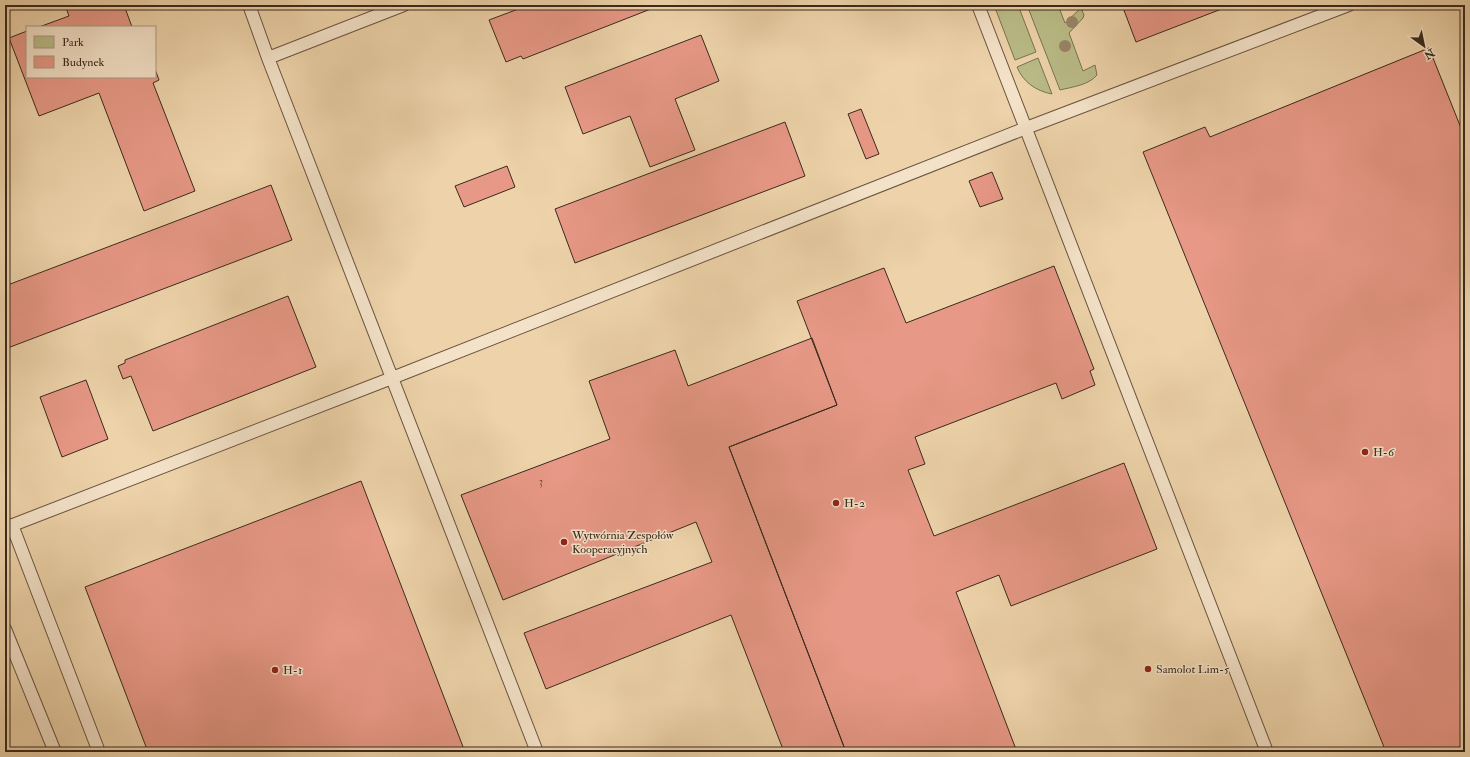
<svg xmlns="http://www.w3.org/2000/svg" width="1470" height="757" font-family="'IM FELL Double Pica',serif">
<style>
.green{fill:#babc87;stroke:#7a7352}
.building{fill:#e79886;stroke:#3a2a1d}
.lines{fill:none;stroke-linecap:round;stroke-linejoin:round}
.service-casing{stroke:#675440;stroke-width:14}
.service{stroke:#f4e2c8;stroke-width:12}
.tree{fill:#998668}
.poi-dot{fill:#8f2418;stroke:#f4e2c8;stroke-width:1.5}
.labels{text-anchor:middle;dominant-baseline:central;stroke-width:3;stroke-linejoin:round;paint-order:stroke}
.number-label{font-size:10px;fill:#654637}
.poi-label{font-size:12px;fill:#3a2a1d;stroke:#f4e2c8;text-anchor:start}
</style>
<rect width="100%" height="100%" fill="#eed3aa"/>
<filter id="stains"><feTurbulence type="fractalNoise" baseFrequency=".005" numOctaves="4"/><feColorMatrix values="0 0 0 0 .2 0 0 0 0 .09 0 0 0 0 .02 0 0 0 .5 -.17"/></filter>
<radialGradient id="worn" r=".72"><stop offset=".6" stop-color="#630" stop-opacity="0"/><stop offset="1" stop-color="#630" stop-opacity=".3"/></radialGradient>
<!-- green -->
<path class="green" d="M 994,5 L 1018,5 L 1036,52 L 1015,60 Z
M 1027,5 L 1058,5 L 1065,23 L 1081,8 L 1084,15 L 1083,18 L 1069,33 L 1083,71 L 1095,65 L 1097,75 C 1089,85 1072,87 1060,90 Z
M 1038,58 L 1052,94 C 1036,91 1023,82 1017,67 Z"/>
<!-- building -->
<path class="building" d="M 65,5 L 124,5 L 132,27 L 39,27 L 69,16 Z
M 529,5 L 661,5 L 523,59 L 521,56 L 506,62 L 489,20 Z
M 1122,5 L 1232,5 L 1136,42 Z
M 27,31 L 27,77 L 155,77 L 155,69 L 159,80 L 153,83 L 195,191 L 144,211 L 99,93 L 39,116 L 9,38 Z
M 701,35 L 719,81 L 675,99 L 695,150 L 650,167 L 630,116 L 583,134 L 565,87 Z
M 1429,48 L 1465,138 L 1465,752 L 1386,752 L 1143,152 L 1205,127 L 1210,137 Z
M 861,109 L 879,154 L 866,159 L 848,114 Z
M 785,122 L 805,176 L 575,263 L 555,209 Z
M 507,166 L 515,187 L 464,207 L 455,186 Z
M 992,172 L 1003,199 L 980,207 L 969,181 Z
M 271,185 L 292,240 L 5,349 L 5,286 Z
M 1054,266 L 1094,369 L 1090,371 L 1095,385 L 1062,399 L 1056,383 L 915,437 L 925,464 L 908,470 L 934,536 L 1124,463 L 1157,549 L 1011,606 L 999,575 L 956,592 L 1017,752 L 846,752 L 729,447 L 837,405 L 797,301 L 884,268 L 906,323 Z
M 288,296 L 316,367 L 153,431 L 131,376 L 123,379 L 118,366 L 125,363 L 125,360 Z
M 812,338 L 837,405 L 729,447 L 846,752 L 784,752 L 731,615 L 546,689 L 524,633 L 712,562 L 696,522 L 503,600 L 461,495 L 610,439 L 589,381 L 675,350 L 688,386 Z
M 86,380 L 108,439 L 62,457 L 40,397 Z
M 361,481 L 465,752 L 148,752 L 85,587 Z"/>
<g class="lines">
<!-- service casing -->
<g class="service-casing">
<path id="service" d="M 249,5 L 268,58
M 404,5 L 268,58 L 537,752
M 978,5 L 1267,752
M 12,525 L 99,752
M 5,528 L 392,378 L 1026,128 L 1349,5
M 5,629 L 55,752"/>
</g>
<!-- service -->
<use href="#service" class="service"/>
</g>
<!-- trees -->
<g class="tree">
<circle cx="1072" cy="22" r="6"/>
<circle cx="1065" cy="46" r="6"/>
</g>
<!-- markers -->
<g class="poi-dot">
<circle cx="1365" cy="452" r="4"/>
<circle cx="836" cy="503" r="4"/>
<circle cx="564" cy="542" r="4"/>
<circle cx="1148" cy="669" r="4"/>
<circle cx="275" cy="670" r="4"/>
</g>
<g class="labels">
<!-- number labels -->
<g class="number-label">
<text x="541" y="482">3</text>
</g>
<!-- poi labels -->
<g class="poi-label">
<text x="1373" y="452">H-6</text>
<text x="844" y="503">H-2</text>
<text x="572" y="535">Wytwórnia Zespołów<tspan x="572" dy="14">Kooperacyjnych</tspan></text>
<text x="1156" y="669">Samolot Lim-5</text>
<text x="283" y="670">H-1</text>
</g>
</g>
<!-- margin -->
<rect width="1470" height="757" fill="none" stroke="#eed3aa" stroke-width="20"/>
<rect x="6" y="6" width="1458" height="745" fill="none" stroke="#3a2a1d" stroke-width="2"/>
<rect x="10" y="10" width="1450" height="737" fill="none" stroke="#3a2a1d"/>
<!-- legend -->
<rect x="26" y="26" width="130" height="52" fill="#f4e2c8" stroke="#aa9884"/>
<rect x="34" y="36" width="20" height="12" fill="#babc87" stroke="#aa9884"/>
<text x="62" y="46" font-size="12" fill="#3a2a1d">Park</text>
<rect x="34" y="56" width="20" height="12" fill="#e79886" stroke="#aa9884"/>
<text x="62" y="66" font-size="12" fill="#3a2a1d">Budynek</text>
<!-- north arrow -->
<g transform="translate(1424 46) rotate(147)" stroke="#f4e2c8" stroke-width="3" paint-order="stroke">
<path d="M0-3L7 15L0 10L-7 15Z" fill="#3a2a1d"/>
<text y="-6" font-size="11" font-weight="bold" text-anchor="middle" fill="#3a2a1d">N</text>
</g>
<rect width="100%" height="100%" filter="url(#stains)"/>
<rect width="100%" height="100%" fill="url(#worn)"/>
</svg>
